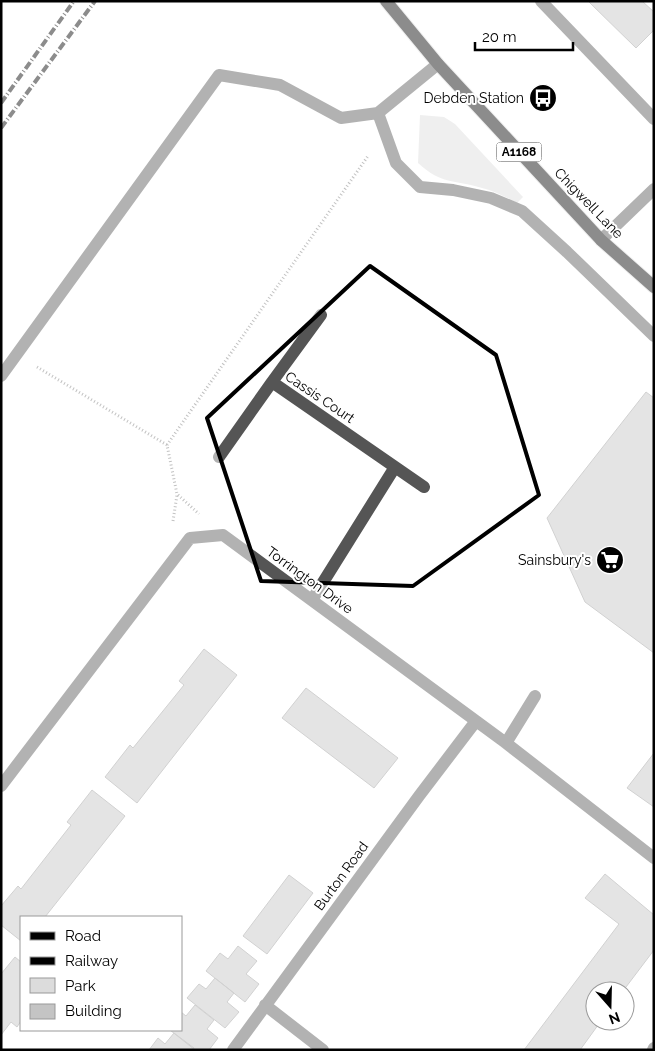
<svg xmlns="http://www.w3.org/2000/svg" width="655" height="1051" font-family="Raleway,sans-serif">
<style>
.green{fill:#dcdcdc}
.building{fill:#c4c4c4;stroke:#999}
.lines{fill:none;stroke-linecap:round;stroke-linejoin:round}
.major-casing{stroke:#dbdbdb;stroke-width:14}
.path{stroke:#777;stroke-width:3;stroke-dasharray:1 2.5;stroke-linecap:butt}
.minor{stroke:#555;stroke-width:12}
.major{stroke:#000;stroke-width:12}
.rail{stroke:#000;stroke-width:4;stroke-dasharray:8 2.5 1 2.5;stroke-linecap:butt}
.marked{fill:none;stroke:#000;stroke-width:4;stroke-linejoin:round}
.labels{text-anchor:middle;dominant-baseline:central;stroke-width:4;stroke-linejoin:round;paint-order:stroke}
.shield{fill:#fff;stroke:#4c4c4c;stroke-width:1}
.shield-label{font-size:12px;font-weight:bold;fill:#000}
.poi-label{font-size:14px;fill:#000;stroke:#fff;text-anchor:end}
.street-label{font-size:14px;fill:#000;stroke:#fff}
</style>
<rect width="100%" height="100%" fill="#fff"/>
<!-- green -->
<path class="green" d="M 420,115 L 444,117 L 455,124 L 523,197 L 517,203 C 506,197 494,191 482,188 C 453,179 442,185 418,163 Z"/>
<!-- building -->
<path class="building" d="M 588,1 L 642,1 L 654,12 L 654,30 L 636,48 Z
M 646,392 L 654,398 L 654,653 L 585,602 L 547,518 Z
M 204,649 L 237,675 L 137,803 L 105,777 L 130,745 L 133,748 L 184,685 L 179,681 Z
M 306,688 L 398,758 L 374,788 L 282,718 Z
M 654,753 L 654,807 L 627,788 Z
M 92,790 L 125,816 L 45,917 L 21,917 L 21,941 L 1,925 L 1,906 L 18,886 L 21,889 L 71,825 L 67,822 Z
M 605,874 L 654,915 L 654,950 L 623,991 L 595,991 L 595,1021 L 601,1021 L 580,1050 L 524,1050 L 619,924 L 585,898 Z
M 289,875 L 313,893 L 267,954 L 243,936 Z
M 238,946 L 257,961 L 246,974 L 259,984 L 245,1002 L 206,971 L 220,953 L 228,959 Z
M 15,957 L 21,962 L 21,1021 L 17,1027 L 11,1022 L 1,1035 L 1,974 Z
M 215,978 L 234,993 L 227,1002 L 239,1012 L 225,1028 L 187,998 L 199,984 L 206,989 Z
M 195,1005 L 214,1020 L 207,1029 L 218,1038 L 209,1050 L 195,1050 L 170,1030 L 181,1030 L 181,1012 L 186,1016 Z
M 174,1033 L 194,1048 L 193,1050 L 149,1050 L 158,1038 L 165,1044 Z"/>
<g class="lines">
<!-- major casing -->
<g class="major-casing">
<path id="major" d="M 386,1 L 438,64 L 601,240 L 654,287"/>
</g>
<!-- path -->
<path class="path" d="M 37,367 L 167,445 L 177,494 L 199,514
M 167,445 L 368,156
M 173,521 L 177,495"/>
<!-- minor -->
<path class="minor" d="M 541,1 L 654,119
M 378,113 L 396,163 L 420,187 L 453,190 L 491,198 L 522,211 L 567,252 L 654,336
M 601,240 L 654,189
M 321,315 L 272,382 L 424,487
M 1,376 L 219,75 L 280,85 L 341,118 L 378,113 L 438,64
M 219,457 L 272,382
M 312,600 L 395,467
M 506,743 L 535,696
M 1,786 L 190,538 L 223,535 L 506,743 L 654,858
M 265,1005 L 323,1050
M 233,1050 L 419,796 L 476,721
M 653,1050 L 654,1048"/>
<!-- major -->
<use href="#major" class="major"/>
<!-- rail -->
<path class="rail" d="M 1,103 L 74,1
M 1,128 L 95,1"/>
</g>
<!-- marked area -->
<path d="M0 0H655V1051H0ZM 370,266 L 496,355 L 539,495 L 413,586 L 261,581 L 207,418 Z" fill="#fff" fill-opacity=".55" fill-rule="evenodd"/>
<path class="marked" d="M 370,266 L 496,355 L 539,495 L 413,586 L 261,581 L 207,418 Z"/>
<!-- icons -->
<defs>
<g id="bus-disc" transform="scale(1.4375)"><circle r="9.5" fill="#000" stroke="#fff"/><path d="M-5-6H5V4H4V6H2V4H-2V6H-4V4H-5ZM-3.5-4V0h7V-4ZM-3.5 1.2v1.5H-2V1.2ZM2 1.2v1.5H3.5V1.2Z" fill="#fff"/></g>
<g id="supermarket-disc" transform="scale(1.4375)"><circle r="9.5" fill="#000" stroke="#fff"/><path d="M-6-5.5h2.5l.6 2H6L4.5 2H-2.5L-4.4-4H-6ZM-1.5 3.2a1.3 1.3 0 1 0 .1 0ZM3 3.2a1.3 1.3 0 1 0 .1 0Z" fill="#fff"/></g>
</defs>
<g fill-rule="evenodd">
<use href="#bus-disc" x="543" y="98"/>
<use href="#supermarket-disc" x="610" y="560"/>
</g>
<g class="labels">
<!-- shield labels -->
<rect class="shield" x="496.5" y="142.5" width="45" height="19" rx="4"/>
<g class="shield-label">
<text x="519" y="152">A1168</text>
</g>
<!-- poi labels -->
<g class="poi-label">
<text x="524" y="98">Debden Station</text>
<text x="591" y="560">Sainsbury's</text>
</g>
<!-- street labels -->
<g class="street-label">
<text transform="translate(589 203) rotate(46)">Chigwell Lane</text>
<text transform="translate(320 397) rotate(34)">Cassis Court</text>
<text transform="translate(310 580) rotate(36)">Torrington Drive</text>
<text transform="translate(341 876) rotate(-54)">Burton Road</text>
</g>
</g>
<!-- border -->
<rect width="655" height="1051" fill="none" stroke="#000000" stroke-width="5"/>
<!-- legend -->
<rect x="20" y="916" width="162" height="115" fill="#ffffff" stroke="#999999"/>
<rect x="30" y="932" width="25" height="8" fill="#000000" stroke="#999999"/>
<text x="65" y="941" font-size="15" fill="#000000">Road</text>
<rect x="30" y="957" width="25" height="8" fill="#000000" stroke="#999999"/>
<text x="65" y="966" font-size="15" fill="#000000">Railway</text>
<rect x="30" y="978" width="25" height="15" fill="#dcdcdc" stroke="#999999"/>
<text x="65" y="991" font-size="15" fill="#000000">Park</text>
<rect x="30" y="1004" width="25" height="15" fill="#c4c4c4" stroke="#999999"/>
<text x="65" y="1016" font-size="15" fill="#000000">Building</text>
<!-- north arrow -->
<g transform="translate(610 1006) rotate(160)"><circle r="24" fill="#ffffff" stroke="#999999"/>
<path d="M0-4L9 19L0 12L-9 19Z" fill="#000000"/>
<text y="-8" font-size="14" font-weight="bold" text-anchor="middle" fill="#000000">N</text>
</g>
<!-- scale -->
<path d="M475 42v8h98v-8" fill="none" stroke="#000000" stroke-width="2.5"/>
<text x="482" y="42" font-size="15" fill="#000000" stroke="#ffffff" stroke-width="4" paint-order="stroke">20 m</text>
</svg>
